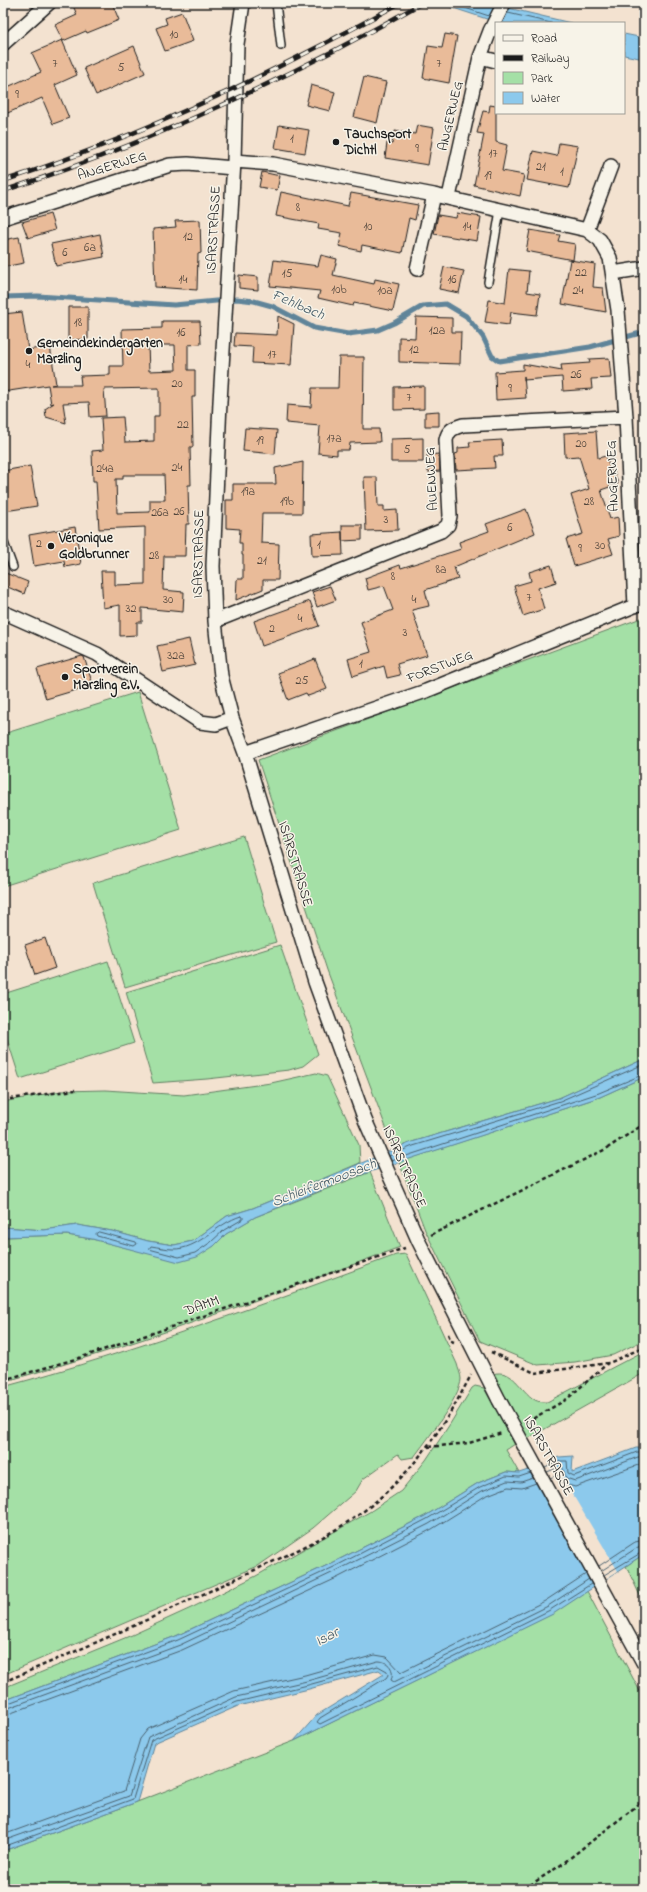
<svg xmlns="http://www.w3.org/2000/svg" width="647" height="1892" font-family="'Indie Flower',sans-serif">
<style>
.green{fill:#a4e0a6;stroke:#607e61}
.water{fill:#8cc9ec;stroke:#5f8499}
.pier{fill:#f3e2d0}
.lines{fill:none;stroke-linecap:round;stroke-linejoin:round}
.shore{stroke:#49616f;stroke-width:1}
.stream{stroke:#5f8499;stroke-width:5}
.building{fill:#e9bb99;stroke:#1c1c1c;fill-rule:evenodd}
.lane-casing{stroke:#1c1c1c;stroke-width:10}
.street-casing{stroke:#1c1c1c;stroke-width:16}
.path{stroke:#1c1c1c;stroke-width:2.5;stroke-dasharray:4 3;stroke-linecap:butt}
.lane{stroke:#f7f3e8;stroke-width:7}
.street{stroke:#f7f3e8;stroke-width:13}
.rail-casing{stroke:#1c1c1c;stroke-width:4.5}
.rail{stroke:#f7f3e8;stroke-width:3;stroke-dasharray:9;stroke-linecap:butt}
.street-bridge-casing{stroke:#1c1c1c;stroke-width:16;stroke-linecap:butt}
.street-bridge{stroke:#f7f3e8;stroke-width:13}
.poi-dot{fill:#1c1c1c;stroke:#f7f3e8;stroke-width:1.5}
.labels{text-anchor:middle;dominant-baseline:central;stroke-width:3;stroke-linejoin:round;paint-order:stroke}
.number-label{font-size:12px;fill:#4f443b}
.street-label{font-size:14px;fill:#1c1c1c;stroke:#f7f3e8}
.poi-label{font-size:14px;font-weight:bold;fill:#1c1c1c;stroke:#f7f3e8;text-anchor:start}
.water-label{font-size:15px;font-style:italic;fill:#435965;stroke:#f7f3e8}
</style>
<rect width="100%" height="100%" fill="#f3e2d0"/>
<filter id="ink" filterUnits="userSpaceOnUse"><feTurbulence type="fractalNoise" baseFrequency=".025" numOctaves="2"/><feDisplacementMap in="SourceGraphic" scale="8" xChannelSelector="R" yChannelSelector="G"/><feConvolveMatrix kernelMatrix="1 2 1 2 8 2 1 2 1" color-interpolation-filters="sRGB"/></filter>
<g filter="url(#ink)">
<!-- green -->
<path class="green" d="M 644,617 L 644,1059 L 559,1098 L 412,1142 L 394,1149 L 327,970 L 258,760 Z
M 138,692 L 181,830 L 3,886 L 3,734 Z
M 244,837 L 276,942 L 125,987 L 93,883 Z
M 280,945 L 318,1054 L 303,1066 L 289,1070 L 207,1079 L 153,1083 L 126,992 Z
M 108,961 L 134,1043 L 20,1079 L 3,1026 L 3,994 Z
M 316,1073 L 327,1076 L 359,1145 L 360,1163 L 253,1208 L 227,1216 L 193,1241 L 174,1245 L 148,1241 L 112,1231 L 77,1225 L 44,1230 L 3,1227 L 3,1102 L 61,1091 L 105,1090 L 184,1095 L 271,1083 Z
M 644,1077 L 644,1340 L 613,1355 L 575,1362 L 538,1365 L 480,1341 L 425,1230 L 399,1162 L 600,1097 Z
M 370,1172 L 400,1247 C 269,1296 138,1345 3,1382 L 3,1237 L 67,1235 L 92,1239 L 179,1261 L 214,1246 L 226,1234 L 255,1217 Z
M 406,1254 L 457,1364 C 458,1369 461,1374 461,1379 C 461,1396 425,1442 414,1457 L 402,1459 L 398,1454 L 363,1479 L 356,1491 L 313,1528 L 258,1566 L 3,1675 L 3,1387 C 137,1351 266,1303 396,1255 Z
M 644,1351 L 644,1373 L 527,1439 L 492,1374 C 514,1368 519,1390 535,1400 C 538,1402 544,1402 547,1402 Z
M 475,1386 L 484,1388 L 515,1444 L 506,1450 L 519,1473 L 506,1472 L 478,1483 L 425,1516 L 332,1563 L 176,1636 L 3,1701 L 3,1688 L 132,1635 L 191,1608 L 256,1576 L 371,1511 L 401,1491 L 426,1460 L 450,1424 L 472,1388 Z
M 644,1554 L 644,1604 L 626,1566 Z
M 587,1591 L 644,1699 L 644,1889 L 3,1889 L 3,1851 L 137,1802 L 294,1741 L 552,1614 Z"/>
<!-- water -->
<path class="water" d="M 438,3 L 487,3 L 571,23 L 499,23 Z
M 624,34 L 644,38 L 644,59 L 624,55 Z
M 644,1059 L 644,1077 L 600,1097 L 351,1178 L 255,1217 L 226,1234 L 214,1246 L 197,1257 L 179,1262 L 92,1239 L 67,1235 L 3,1237 L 3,1227 L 44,1230 L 77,1225 L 112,1231 L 148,1241 L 174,1245 L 193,1241 L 227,1216 L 253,1208 L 412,1142 L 559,1098 Z
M 636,1448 L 644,1448 L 644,1554 L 553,1614 L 294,1741 L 317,1715 L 384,1674 L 379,1670 L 309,1689 L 238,1706 L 154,1743 L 137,1802 L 3,1851 L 3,1701 L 176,1636 L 332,1563 L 425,1516 L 478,1483 L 506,1472 L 519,1473 L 537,1467 L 559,1457 L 573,1456 L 572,1472 Z"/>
<!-- pier -->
<path class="pier" d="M 551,1458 L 618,1571 L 594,1586 L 536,1465 Z"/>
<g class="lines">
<!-- shore -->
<path class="shore" d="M 450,3 L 489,16
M 508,13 L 551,23
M 389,1156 L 413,1146 L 560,1101 L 644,1064
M 391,1161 L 599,1093 L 644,1074
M 241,1216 L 243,1217 L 243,1219 L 224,1230 L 211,1242 L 195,1253 L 179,1257 L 149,1249 L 151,1246 C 158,1247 166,1249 173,1249 C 198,1250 217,1223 241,1216 Z
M 99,1232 L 136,1242 L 137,1244 L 134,1246 L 97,1236 L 96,1234 Z
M 545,1468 L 560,1461 L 567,1461 L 568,1473 L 574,1476 L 637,1452 L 644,1452
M 547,1472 L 562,1466 L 566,1478 L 575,1481 L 638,1457 L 644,1457
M 550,1478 L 557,1475 L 564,1484 L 575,1487 L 644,1463
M 599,1566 L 635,1542 L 644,1540
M 601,1571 L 638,1547 L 644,1546
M 604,1575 L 644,1551
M 3,1705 L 178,1640 L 334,1567 L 427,1519 L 480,1487 L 506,1476 L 519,1477 L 531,1473
M 3,1710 L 180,1645 L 336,1571 L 429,1524 L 482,1491 L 507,1481 L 521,1482 L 533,1478
M 3,1716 L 182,1650 L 339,1577 L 432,1529 L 485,1496 L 508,1487 L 522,1488 L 536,1483
M 3,1835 L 124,1791 L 140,1739 L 148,1729 L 234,1691 L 305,1675 L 375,1655 L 387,1657 L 401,1672 L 545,1601 L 586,1574
M 3,1841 L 129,1796 L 148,1737 L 236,1697 L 307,1681 L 378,1661 C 389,1661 395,1670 391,1680 L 394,1682 L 548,1606 L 589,1579
M 3,1847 L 133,1799 L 151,1740 L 237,1702 L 308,1685 L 378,1666 L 387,1671 L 388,1675 L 386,1678 L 320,1718 L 317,1722 L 320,1724 L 550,1610 L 591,1584"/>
<!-- stream -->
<path class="stream" d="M 3,297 L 38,296 L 174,305 L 237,299 L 254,301 L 272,306 L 314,328 L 348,334 L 378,330 L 394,323 L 423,306 L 446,304 L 466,316 L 483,337 L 492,356 L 499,361 L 590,347 L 644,332"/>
</g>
<!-- building -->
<path class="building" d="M 72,3 L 112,3 L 119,20 L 87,33 L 86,31 L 63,41 L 55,25 L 77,15 Z
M 182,12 L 193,41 L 165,51 L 156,28 L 167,24 L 165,18 Z
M 445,34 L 457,36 L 449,83 L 423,78 L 428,46 L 442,48 Z
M 62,40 L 77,75 L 55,85 L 69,118 L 53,124 L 42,98 L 3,115 L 3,89 L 41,72 L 32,53 Z
M 134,46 L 145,73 L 96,95 L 84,68 Z
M 364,77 L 386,82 L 377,123 L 354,117 Z
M 311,85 L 335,92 L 330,111 L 306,105 Z
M 490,105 L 496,106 L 496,142 L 507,145 L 502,171 L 524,175 L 520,196 L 474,185 L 484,134 L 477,133 L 483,111 L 489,112 Z
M 279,125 L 309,130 L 305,153 L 275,148 Z
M 417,125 L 434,128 L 428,165 L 385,158 L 387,143 L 392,144 L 395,131 L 415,134 Z
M 559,143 L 578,146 L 569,188 L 527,180 L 533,151 L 557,156 Z
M 262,172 L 280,176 L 277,190 L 259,187 Z
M 281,192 L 348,206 L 351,193 L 418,205 L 415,220 L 409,218 L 402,253 L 362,245 L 361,251 L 339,246 L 342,233 L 318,229 L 319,224 L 276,216 Z
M 457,213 L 481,217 L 477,241 L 434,234 L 438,215 L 456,218 Z
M 50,214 L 55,230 L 28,238 L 22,222 Z
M 200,220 L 201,253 L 198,254 L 197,290 L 155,287 L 153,229 L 176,227 L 175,221 Z
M 530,230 L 560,235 L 558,241 L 575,244 L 573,260 L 526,251 Z
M 100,234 L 104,257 L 56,266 L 51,244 Z
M 19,237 L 24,263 L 3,267 L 3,240 Z
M 321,255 L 337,259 L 333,275 L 374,284 L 375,279 L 399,284 L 393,311 L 354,303 L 353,306 L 318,298 L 320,291 L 270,286 L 274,260 L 318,266 Z
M 570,260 L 595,264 L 593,287 L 603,288 L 606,312 L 562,304 Z
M 444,267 L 464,271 L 459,293 L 439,289 Z
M 509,269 L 529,271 L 527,292 L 540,294 L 537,315 L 511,312 L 509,325 L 485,322 L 489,300 L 505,303 Z
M 239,275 L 258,277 L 258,290 L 239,288 Z
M 68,307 L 88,307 L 88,339 L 68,340 Z
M 22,312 L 28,350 L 50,346 L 56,384 L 51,385 L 81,385 L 80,376 L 110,375 L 110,366 L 123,366 L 122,329 L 162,328 L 162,321 L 200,321 L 201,344 L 188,345 L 188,370 L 195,370 L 195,397 L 192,397 L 193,447 L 190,447 L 191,485 L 188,485 L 189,524 L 186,524 L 185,556 L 164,556 L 163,590 L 184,592 L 183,612 L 142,608 L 142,622 L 137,622 L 137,635 L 120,636 L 120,605 L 103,608 L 101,571 L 115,571 L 115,585 L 145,584 L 145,527 L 99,529 L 96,481 L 93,481 L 92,451 L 103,450 L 101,418 L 123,417 L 125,442 L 154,441 L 154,416 L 159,416 L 159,388 L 104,389 L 106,416 L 90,417 L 89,402 L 63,403 L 66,423 L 46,417 L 45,409 L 54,403 L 51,404 L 48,385 L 3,392 L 3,314 ZM 148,345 L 175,345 L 176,370 L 149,371 ZM 123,475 L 164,475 L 165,500 L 150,500 L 150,512 L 117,513 L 116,479 L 123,479 Z
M 278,316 L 294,324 L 291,365 L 252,363 L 253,347 L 234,346 L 235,333 L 277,335 Z
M 416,317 L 452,318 L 452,332 L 461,332 L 460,364 L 399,362 L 399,337 L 415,338 Z
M 339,357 L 364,357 L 363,429 L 379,429 L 380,442 L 350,443 L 349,450 L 337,450 L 337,455 L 318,453 L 320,426 L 286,423 L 287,405 L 311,407 L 312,388 L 338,388 Z
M 609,358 L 611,378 L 591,379 L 592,389 L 563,391 L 562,377 L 524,380 L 524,376 L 526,398 L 496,400 L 495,372 L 523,370 L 523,364 L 562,371 L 561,365 L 590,363 L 589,359 Z
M 424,386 L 424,409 L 394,410 L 394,387 Z
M 439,411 L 439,426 L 425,426 L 425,412 Z
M 245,428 L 277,430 L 275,454 L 243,451 Z
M 596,431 L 598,458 L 606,456 L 611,472 L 614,471 L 618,484 L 601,490 L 610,519 L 618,517 L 619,536 L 608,539 L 613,554 L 574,566 L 566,539 L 583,534 L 571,495 L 589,489 L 579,456 L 565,457 L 564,433 Z
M 423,438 L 423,462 L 391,462 L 391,439 Z
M 502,440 L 503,456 L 494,456 L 495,468 L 456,470 L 455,454 L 458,453 L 458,448 L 470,447 L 469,442 Z
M 439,454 L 440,471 L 428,472 L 427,455 Z
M 303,462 L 302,513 L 262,513 L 261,543 L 279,544 L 278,580 L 263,580 L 263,589 L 236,600 L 237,579 L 243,579 L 243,555 L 242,555 L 242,543 L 239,543 L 240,529 L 226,528 L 226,500 L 233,500 L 233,484 L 276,484 L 275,468 Z
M 30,466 L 37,506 L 5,511 L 3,498 L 3,471 Z
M 364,477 L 377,477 L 378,506 L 384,506 L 384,511 L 397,510 L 398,530 L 366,531 Z
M 526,509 L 535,533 L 454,567 L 458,579 L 425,590 L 429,606 L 412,610 L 427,655 L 397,664 L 400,675 L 387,678 L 384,666 L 353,676 L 348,659 L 371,652 L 361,622 L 393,610 L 384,586 L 368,590 L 365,578 L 400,565 L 401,568 L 461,549 L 459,542 L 489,531 L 486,524 Z
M 342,525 L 362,525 L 362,540 L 342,541 Z
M 75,527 L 81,564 L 65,567 L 64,561 L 34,566 L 29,535 Z
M 342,532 L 343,555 L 312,556 L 311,534 Z
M 551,565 L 556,582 L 538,588 L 544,609 L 523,616 L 514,586 L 531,581 L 529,572 Z
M 3,572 L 28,582 L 24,594 L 3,585 Z
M 330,586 L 336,600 L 317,607 L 312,592 Z
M 310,601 L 319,626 L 262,646 L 254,621 Z
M 189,639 L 195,665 L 163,672 L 157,646 Z
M 82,656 L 84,657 L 93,685 L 46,699 L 37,669 Z
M 315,659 L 327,689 L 308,696 L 306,693 L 288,700 L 278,673 Z
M 45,938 L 55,968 L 35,975 L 25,945 Z"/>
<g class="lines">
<!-- lane casing -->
<g class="lane-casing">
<path id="lane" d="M 276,3 L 281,46
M 488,282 L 500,210
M 3,540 L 13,567"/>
</g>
<!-- street casing -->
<g class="street-casing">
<path id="street" d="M 243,3 L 237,44 L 234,161 L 220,402 L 213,566 L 215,621 L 221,676 L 232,718 L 245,753 L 315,982 L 365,1120 L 419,1242 L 499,1400
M 3,44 L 49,3
M 480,57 L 496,61
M 234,161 L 273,164 L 434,195 L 587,230 L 600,240 L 610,258 L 618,310 L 626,417 L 635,606
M 449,197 L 480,57 L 490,31 L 504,3
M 3,218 L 170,165 L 188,164 L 233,168
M 587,230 L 611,166
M 417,269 L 434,195
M 613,273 L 644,268
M 3,612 L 97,654 L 200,722 L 216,724 L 232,718
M 215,621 L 441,531 L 448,525 L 450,516 L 446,440 C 448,430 453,428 463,425 L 626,417
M 245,753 L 426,691 L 644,602"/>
</g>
<!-- path -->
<path class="path" d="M 3,1100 L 75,1090
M 431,1235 L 606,1149 L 644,1124
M 448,1334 L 451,1341 L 454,1342
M 491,1352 L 535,1373 L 609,1363 L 644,1347
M 3,1380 L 79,1358 L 405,1248
M 527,1422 L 567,1399 L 608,1363
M 428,1447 L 469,1443 L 502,1433
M 3,1682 C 85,1648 166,1612 246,1574 C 292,1553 345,1530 382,1496 C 420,1462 448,1420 471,1375
M 524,1889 L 561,1865 L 634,1808 L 644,1797"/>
<!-- lane -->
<use href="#lane" class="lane"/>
<!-- street -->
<use href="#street" class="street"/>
<!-- rail casing -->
<g class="rail-casing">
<path id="rail" d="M 3,181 C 142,136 272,74 400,3
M 3,191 C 148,144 289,78 422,3"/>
</g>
<!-- rail -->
<use href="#rail" class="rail"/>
<!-- street-bridge casing -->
<g class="street-bridge-casing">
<path id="street-bridge" d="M 499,1400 L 644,1664"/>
</g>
<!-- street-bridge -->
<use href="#street-bridge" class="street-bridge"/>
</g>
</g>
<!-- markers -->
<g class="poi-dot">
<circle cx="336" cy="142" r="4"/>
<circle cx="29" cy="351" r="4"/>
<circle cx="51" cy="546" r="4"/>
<circle cx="65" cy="677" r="4"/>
</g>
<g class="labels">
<!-- number labels -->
<g class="number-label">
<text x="174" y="35">10</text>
<text x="55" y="64">7</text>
<text x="439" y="64">7</text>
<text x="121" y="68">5</text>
<text x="17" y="95">9</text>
<text x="292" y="139">1</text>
<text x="417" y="149">9</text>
<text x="493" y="154">17</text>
<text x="541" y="167">21</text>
<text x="562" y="172">1</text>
<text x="488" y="176">19</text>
<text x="298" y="208">8</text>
<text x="368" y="227">10</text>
<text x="467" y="227">14</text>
<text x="188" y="237">12</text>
<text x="90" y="248">6a</text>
<text x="65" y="253">6</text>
<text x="581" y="273">22</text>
<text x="287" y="274">15</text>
<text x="183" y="280">14</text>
<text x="452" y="280">16</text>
<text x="339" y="290">10b</text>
<text x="385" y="291">10a</text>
<text x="578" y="291">24</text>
<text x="78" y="323">18</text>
<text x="437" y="331">12a</text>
<text x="181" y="333">16</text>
<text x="414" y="350">12</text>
<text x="272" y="355">17</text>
<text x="28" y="365">4</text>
<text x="576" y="375">26</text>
<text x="177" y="384">20</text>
<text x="510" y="389">9</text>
<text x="409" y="398">7</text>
<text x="183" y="425">22</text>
<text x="334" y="439">17a</text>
<text x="260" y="441">19</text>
<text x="581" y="444">20</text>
<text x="407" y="450">5</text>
<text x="177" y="468">24</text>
<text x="105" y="469">24a</text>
<text x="248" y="492">19a</text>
<text x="287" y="502">19b</text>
<text x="589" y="502">28</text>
<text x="179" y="512">26</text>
<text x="160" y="513">26a</text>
<text x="386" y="520">3</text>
<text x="510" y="528">6</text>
<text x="39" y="544">2</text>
<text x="319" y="545">1</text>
<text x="600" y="546">30</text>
<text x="580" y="549">9</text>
<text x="154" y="556">28</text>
<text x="262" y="561">21</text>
<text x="441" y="570">8a</text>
<text x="393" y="577">8</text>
<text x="529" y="598">7</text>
<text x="168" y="600">30</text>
<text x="414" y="600">4</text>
<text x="131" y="609">32</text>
<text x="300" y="619">4</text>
<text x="272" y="629">2</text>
<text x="405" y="633">3</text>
<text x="176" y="656">32a</text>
<text x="361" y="664">1</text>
<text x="302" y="681">25</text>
</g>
<!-- street labels -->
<g class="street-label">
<text transform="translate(451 116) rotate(-77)">ANGERWEG</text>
<text transform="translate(112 166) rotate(-17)">ANGERWEG</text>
<text transform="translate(214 230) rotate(-87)">ISARSTRASSE</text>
<text transform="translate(613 476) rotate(-92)">ANGERWEG</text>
<text transform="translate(432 479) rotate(-93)">AUENWEG</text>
<text transform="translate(199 554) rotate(-89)">ISARSTRASSE</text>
<text transform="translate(440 667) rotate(-21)">FORSTWEG</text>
<text transform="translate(295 864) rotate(73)">ISARSTRASSE</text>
<text transform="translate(404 1167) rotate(66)">ISARSTRASSE</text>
<text transform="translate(202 1306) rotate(-19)">DAMM</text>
<text transform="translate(548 1456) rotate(61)">ISARSTRASSE</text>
</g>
<!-- poi labels -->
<g class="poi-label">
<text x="344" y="134">Tauchsport<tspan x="344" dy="16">Dichtl</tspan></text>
<text x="37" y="343">Gemeindekindergarten<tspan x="37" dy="16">Marzling</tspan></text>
<text x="59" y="538">Véronique<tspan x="59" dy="16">Goldbrunner</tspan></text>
<text x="73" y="669">Sportverein<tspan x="73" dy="16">Marzling e.V.</tspan></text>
</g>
<!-- water labels -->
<g class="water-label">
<text transform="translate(298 305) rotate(23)">Fehlbach</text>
<text transform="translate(324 1183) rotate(-21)">Schleifermoosach</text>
<text transform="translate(327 1637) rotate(-27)">Isar</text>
</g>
</g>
<!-- margin -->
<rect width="647" height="1892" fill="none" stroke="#f7f3e8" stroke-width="16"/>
<rect x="8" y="8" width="631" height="1876" fill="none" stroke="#1c1c1c" stroke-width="1.5" filter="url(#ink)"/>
<!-- legend -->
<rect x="495" y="22" width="130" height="92" fill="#f7f3e8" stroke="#9f9d96"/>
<rect x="503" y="35" width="20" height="6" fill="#f7f3e8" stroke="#9f9d96"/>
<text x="531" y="42" font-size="12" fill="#1c1c1c">Road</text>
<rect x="503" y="55" width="20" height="6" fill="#1c1c1c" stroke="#9f9d96"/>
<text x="531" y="62" font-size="12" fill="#1c1c1c">Railway</text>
<rect x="503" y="72" width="20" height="12" fill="#a4e0a6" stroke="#9f9d96"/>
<text x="531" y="82" font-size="12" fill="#1c1c1c">Park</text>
<rect x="503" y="92" width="20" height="12" fill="#8cc9ec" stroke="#9f9d96"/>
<text x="531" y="102" font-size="12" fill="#1c1c1c">Water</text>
</svg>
